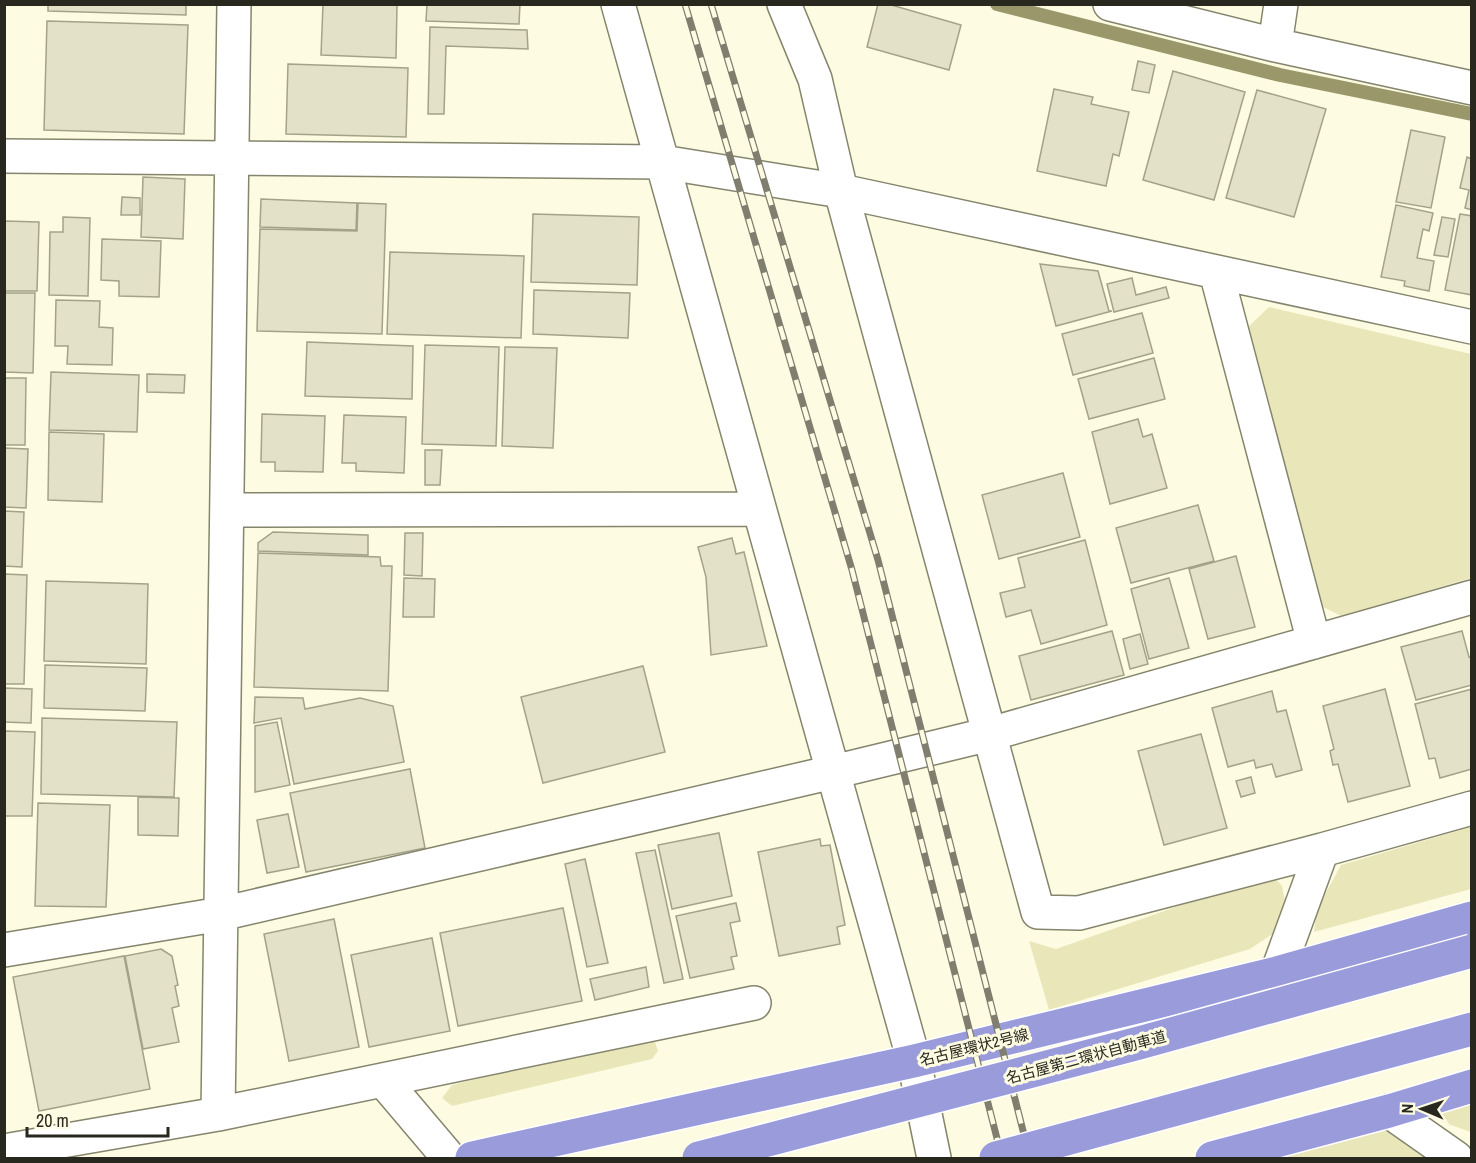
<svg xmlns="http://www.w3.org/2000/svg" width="1476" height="1163" font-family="'Archivo Narrow','Noto Sans JP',sans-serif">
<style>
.green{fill:#e9e7ba}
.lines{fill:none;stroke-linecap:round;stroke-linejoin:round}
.stream{stroke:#9a986b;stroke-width:14}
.building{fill:#e3e2c8;stroke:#a3a38a;stroke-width:1.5}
.minor-casing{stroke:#85856d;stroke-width:36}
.highway-casing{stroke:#fff;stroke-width:36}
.minor{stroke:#fff;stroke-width:33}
.highway{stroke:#9a9bdb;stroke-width:33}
.rail-casing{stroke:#807f6f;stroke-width:7}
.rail{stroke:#fdfce2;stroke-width:4.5;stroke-dasharray:14;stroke-linecap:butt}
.highway-bridge-casing{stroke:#fff;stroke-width:36;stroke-linecap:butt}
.highway-bridge{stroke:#9a9bdb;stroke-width:33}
.labels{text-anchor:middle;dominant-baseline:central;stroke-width:6;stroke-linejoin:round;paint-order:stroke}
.street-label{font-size:15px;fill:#29281f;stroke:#fdfce2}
</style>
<rect width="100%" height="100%" fill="#fdfce2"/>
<!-- green -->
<path class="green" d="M 1269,307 L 1471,354 L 1471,578 L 1341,616 L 1321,606 L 1245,330 Z
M 1471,827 L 1471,889 L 1314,932 L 1317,909 L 1341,865 Z
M 1274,877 L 1282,886 L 1287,910 L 1280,929 L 1250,949 L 1049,1010 L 1029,941 L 1056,949 L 1258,878 Z
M 648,1037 L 655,1042 L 658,1051 L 652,1059 L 452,1106 L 442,1098 L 452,1085 Z
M 1471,1093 L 1471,1132 L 1442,1122 L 1427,1104 Z
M 1365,1127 L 1410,1135 L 1429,1155 L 1428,1158 L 1262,1158 Z"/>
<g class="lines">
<!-- stream -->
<path class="stream" d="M 997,4 L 1280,75 L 1472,114"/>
</g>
<!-- building -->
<path class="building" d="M 48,4 L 186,4 L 186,15 L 48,11 Z
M 323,4 L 397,5 L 396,58 L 321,55 Z
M 427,4 L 520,4 L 519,24 L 426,21 Z
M 878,4 L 888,4 L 961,25 L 949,70 L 867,47 Z
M 47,21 L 188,25 L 184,134 L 44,130 Z
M 430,27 L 527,30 L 528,49 L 446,46 L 444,114 L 428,114 Z
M 1138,61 L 1155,65 L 1149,93 L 1132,90 Z
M 288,64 L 408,68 L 406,137 L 286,134 Z
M 1173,71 L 1245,92 L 1214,200 L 1143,180 Z
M 1054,89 L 1093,97 L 1091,104 L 1129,112 L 1119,156 L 1113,154 L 1106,186 L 1037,171 Z
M 1257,90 L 1326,109 L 1294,217 L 1226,198 Z
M 1411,130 L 1445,137 L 1431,208 L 1396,202 Z
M 1467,157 L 1472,159 L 1472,210 L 1465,208 L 1469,190 L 1460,188 Z
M 143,177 L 185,179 L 183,239 L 141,237 Z
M 122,197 L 140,198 L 140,215 L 121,215 Z
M 261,199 L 357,203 L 356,230 L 260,227 Z
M 358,203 L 386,204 L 382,334 L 257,331 L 260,229 L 357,231 Z
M 1396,205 L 1433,213 L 1429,231 L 1423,229 L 1417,258 L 1434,261 L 1429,291 L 1404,286 L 1405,281 L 1381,277 Z
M 533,214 L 639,217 L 637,285 L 531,282 Z
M 1460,214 L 1472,216 L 1472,295 L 1445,290 Z
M 63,217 L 90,218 L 88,296 L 49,295 L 50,232 L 63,232 Z
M 1442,217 L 1455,219 L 1448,257 L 1434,255 Z
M 4,221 L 39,222 L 37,291 L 4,291 Z
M 102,239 L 161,241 L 159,297 L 119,296 L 119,281 L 101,280 Z
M 390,252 L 524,256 L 521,338 L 387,334 Z
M 1040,264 L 1098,271 L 1109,311 L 1112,311 L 1056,326 Z
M 1132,278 L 1136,295 L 1166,287 L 1169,298 L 1114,312 L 1107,284 Z
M 534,290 L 630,293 L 628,338 L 533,334 Z
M 4,293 L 35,293 L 33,373 L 4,372 Z
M 56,300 L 100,301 L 99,327 L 113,328 L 112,365 L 67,364 L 68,346 L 55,346 Z
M 1142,313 L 1153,353 L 1073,375 L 1062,334 Z
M 307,342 L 413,346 L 412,399 L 305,396 Z
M 425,345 L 499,347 L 496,446 L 422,444 Z
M 505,347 L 557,348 L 553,448 L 502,446 Z
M 1154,358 L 1165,399 L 1089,419 L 1078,379 Z
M 51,372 L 139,375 L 137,432 L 49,430 Z
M 147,374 L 185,375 L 184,393 L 147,392 Z
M 4,378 L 26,378 L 25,445 L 4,445 Z
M 262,414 L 325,416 L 323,472 L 275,471 L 275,462 L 261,462 Z
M 344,415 L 406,417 L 404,473 L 356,471 L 356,463 L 342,463 Z
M 1138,419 L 1143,437 L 1152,434 L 1167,488 L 1110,504 L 1092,432 Z
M 49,432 L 104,434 L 102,502 L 48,500 Z
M 4,448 L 28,449 L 26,508 L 4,507 Z
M 425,450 L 442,450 L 440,485 L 425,485 Z
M 1063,473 L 1080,537 L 999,559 L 982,495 Z
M 1198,505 L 1214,561 L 1131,583 L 1116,528 Z
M 4,511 L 24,512 L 22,567 L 4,566 Z
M 273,532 L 368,535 L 368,555 L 258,551 L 258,543 Z
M 405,533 L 423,533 L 422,576 L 404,575 Z
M 732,538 L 736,554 L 744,552 L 767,646 L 711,655 L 706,577 L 698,547 Z
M 1085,540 L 1107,625 L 1041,644 L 1031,610 L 1006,617 L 1000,593 L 1025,587 L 1018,558 Z
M 258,553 L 380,557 L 381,566 L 392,566 L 388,691 L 254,687 Z
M 1236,556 L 1255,627 L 1208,639 L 1189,569 Z
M 4,574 L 27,575 L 24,684 L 4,684 Z
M 404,578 L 435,579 L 434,617 L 403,617 Z
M 1169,578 L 1189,648 L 1149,659 L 1131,589 Z
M 46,581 L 148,584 L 146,664 L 44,661 Z
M 1112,631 L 1124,675 L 1031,700 L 1019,656 Z
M 1462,631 L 1469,657 L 1472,656 L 1472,685 L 1416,700 L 1401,647 Z
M 1140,634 L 1148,664 L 1130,669 L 1123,639 Z
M 45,665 L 147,668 L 145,711 L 44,708 Z
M 643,666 L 665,752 L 543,783 L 521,697 Z
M 4,688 L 32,689 L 31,723 L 4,722 Z
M 1385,689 L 1410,786 L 1348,802 L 1338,764 L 1333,765 L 1330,751 L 1334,749 L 1323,706 Z
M 1472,689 L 1472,769 L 1440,778 L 1435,758 L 1429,759 L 1415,704 Z
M 1272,691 L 1277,712 L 1286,710 L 1302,770 L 1276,777 L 1272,764 L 1256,768 L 1254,760 L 1228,767 L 1212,708 Z
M 255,697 L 303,698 L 305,709 L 360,698 L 393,706 L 404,762 L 294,784 L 281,718 L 254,723 Z
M 42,718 L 177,722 L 174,797 L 41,794 Z
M 277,722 L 290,785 L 255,792 L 255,726 Z
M 4,731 L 35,732 L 32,816 L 4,816 Z
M 1201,734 L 1227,828 L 1164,845 L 1138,751 Z
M 410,769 L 425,848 L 306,872 L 290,793 Z
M 1251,777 L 1255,793 L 1241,797 L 1236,781 Z
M 138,797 L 179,798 L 178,836 L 138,835 Z
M 38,803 L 110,805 L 106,907 L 35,906 Z
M 288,814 L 299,867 L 267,873 L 257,820 Z
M 719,833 L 732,896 L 672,909 L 658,845 Z
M 820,839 L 821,846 L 830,845 L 845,925 L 837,927 L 840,944 L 779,956 L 758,852 Z
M 655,850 L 683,979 L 664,983 L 636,853 Z
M 585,859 L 608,963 L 587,967 L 565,864 Z
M 736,903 L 740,921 L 730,923 L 737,956 L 731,957 L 734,969 L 690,978 L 676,916 Z
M 563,908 L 582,1001 L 458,1026 L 440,933 Z
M 334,919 L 359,1047 L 289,1061 L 264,934 Z
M 432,938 L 450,1031 L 369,1047 L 351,955 Z
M 161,949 L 172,956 L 178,985 L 175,986 L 179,1006 L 172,1008 L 179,1042 L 143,1049 L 125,956 Z
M 124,956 L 150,1089 L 39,1111 L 13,977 Z
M 646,967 L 649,987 L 595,1000 L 590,979 Z"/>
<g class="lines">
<!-- minor casing -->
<g class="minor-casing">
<path id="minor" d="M 234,4 L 218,1114 L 754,1003
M 618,4 L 914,1061 L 934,1158
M 784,4 L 815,79 L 841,191 L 1038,912 L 1079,913 L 1322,850 L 1277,973
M 1110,4 L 1275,45 L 1472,88
M 1275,45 L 1281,4
M 4,156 L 662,162 L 841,191 L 1472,327
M 1216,272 L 1314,642
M 227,510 L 758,509
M 1322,850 L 1472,808
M 4,950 L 221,914 L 833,772 L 990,734 L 1472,597
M 383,1080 L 449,1158
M 1389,1111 L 1456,1158
M 4,1151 L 218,1114"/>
</g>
<!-- highway casing -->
<g class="highway-casing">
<path id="highway" d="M 472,1158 L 914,1061 L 1277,973 L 1472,918
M 1212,1158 L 1389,1111 L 1472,1086"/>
</g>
<!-- minor -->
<use href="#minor" class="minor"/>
<!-- highway -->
<use href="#highway" class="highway"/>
<!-- rail casing -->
<g class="rail-casing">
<path id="rail" d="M 685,4 L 852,570 L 1002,1158
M 711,4 L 878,560 L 1030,1158"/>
</g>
<!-- rail -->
<use href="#rail" class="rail"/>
<!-- highway-bridge casing -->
<g class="highway-bridge-casing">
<path id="highway-bridge" d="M 699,1158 L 1139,1043 L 1472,951
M 996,1158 L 1472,1029"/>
</g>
<!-- highway-bridge -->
<use href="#highway-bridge" class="highway-bridge"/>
</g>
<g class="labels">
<!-- street labels -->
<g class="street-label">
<text transform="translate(974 1047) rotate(-14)">名古屋環状2号線</text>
<text transform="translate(1086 1057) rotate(-15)">名古屋第二環状自動車道</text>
</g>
</g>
<!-- border -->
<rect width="1476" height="1163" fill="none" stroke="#29281f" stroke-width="12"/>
<!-- north arrow -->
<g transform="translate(1422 1109) rotate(272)" stroke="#fdfce2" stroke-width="4.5" paint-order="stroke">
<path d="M0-4.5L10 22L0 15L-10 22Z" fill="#29281f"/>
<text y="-9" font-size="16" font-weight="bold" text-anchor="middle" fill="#29281f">N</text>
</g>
<!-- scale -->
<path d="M27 1127v9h141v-9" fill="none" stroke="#29281f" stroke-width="3"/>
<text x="36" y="1127" font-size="18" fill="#29281f" stroke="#fdfce2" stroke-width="4.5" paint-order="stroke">20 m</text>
</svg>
